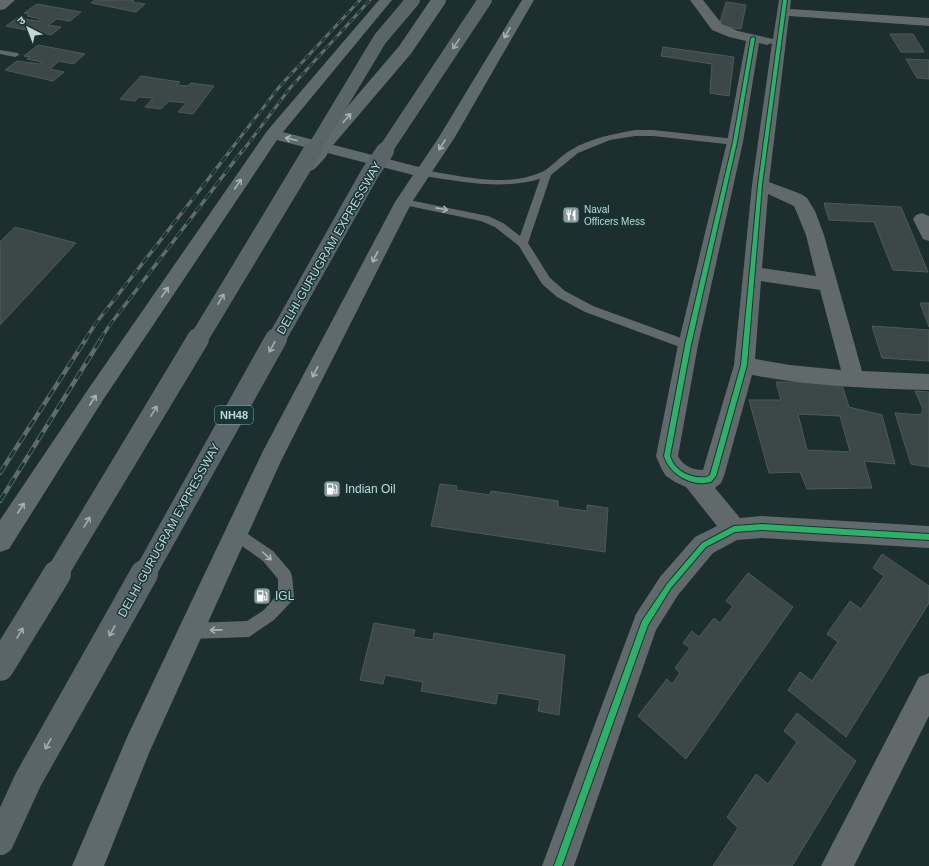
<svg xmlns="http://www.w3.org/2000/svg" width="929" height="866" font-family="Arial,'Noto Sans Devanagari',sans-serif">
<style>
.building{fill:#3b4847;stroke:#4d5a58;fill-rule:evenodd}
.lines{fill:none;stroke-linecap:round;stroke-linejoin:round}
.service{fill:#61696a;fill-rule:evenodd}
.minor{fill:#61696a;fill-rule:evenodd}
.primary{fill:#5e6a6b;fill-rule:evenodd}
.rail-far2-casing{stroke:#616b6c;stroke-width:3}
.rail-far1-casing{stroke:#616b6c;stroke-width:3.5}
.rail-casing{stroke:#616b6c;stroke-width:4.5}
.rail-far2{stroke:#163536;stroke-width:2;stroke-dasharray:6;stroke-linecap:butt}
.rail-far1{stroke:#163536;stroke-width:2.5;stroke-dasharray:8;stroke-linecap:butt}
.rail{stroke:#163536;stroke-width:3;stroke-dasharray:9;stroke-linecap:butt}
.primary-bridge-far1{stroke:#5e6a6b;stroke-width:14}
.primary-bridge{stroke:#5e6a6b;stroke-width:18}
.motorway-bridge-far3{stroke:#596568;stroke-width:14}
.motorway-bridge-far2{stroke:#596568;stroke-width:18}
.motorway-bridge-far1{stroke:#596568;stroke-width:22}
.motorway-bridge{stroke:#596568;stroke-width:28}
.cycleway-casing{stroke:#163536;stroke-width:2}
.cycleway{fill:#2db169;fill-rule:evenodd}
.oneway{stroke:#a5b5b5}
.oneway2{stroke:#9faeaf}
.oneway3{stroke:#a6b5b5}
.labels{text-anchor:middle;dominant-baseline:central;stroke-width:3;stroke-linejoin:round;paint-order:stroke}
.far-poi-label{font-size:10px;fill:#c4d5d5;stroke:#163536;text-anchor:start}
.shield{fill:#163536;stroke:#90a5a5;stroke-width:1}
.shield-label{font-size:11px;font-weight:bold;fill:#c4d5d5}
.street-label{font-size:12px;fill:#c4d5d5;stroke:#163536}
.poi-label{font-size:12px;fill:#c4d5d5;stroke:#163536;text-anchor:start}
</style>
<rect width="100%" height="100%" fill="#1d2e2f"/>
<!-- building -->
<path class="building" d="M 95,0 L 134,0 L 132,2 L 145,4 L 136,12 L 91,3 Z
M 726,2 L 746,5 L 741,29 L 719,26 Z
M 37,4 L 81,12 L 70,21 L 57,19 L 48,25 L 61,27 L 51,35 L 6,26 L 17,18 L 38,21 L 41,19 L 27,16 L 29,14 L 24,13 Z
M 890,34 L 913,34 L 924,52 L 901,52 Z
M 38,45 L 85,54 L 73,64 L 59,61 L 50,69 L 64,72 L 53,81 L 5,70 L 17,61 L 40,64 L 42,62 L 27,59 L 30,57 L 24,56 Z
M 663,47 L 734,57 L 729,96 L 710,93 L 712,64 L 661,56 Z
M 906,59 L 929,60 L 929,79 L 917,78 Z
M 141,76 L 180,82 L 177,85 L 188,86 L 191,83 L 214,86 L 193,114 L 178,112 L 186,103 L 169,101 L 161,109 L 145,107 L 153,98 L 139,97 L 135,101 L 120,99 Z
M 824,203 L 901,207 L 928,272 L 893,270 L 874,222 L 829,220 Z
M 15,227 L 76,243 L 0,325 L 0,242 Z
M 920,303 L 929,303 L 929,327 Z
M 872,326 L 929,330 L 929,361 L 882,358 Z
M 776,382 L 841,382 L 849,407 L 882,415 L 895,464 L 864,461 L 872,488 L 807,489 L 800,472 L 769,473 L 749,400 L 781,400 ZM 798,414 L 840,416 L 850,452 L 807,450 Z
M 915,391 L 929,392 L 929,467 L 911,464 L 895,413 L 921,415 L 923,409 Z
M 440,484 L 457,486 L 456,490 L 490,495 L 491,491 L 558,501 L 558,507 L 587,511 L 587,505 L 608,508 L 605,552 L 431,526 Z
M 882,554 L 929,586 L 929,603 L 846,737 L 788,690 L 800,672 L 812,681 L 838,642 L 827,634 L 850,601 L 861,609 L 884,576 L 873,568 Z
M 748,573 L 793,607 L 686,759 L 638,716 L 667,679 L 672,684 L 680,673 L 675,668 L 690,648 L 683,643 L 692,631 L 699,637 L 714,618 L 720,623 L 733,606 L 726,601 Z
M 374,623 L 415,630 L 413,637 L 433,640 L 434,633 L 565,655 L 559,715 L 538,711 L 540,700 L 498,693 L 496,704 L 421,691 L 423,682 L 385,675 L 383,684 L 360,680 Z
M 797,713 L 856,761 L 792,866 L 713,866 L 738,828 L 727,817 L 756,774 L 768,784 L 797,742 L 784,731 Z"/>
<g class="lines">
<!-- service -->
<path class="service" d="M 0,50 L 18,53 L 19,55 L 15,57 L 0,54 Z
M 635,130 L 653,130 L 735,139 L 740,142 L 735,145 L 653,136 L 635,136 L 610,140 L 578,153 L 551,175 L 528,243 L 550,278 L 565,291 L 593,306 L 692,342 L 694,345 L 692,348 L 688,350 L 585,312 L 557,297 L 542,284 L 519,246 L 495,227 L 481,221 L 404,205 L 399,202 L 404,199 L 488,216 L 503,223 L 520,236 L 540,179 C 501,190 464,182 424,176 L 419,173 L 424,170 C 461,176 506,188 542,172 C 551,168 561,155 571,150 C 590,138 614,134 635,130 Z
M 236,526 L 273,551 L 290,571 L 292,576 L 294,597 L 291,602 L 274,620 L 249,637 L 191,639 L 186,636 L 183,631 L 186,626 L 191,623 L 247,621 L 264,610 L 278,594 L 278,579 L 263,561 L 231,538 L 229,533 L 231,528 Z"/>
<!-- minor -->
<path class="minor" d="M 0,0 L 15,0 L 5,9 L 0,10 Z
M 690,0 L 703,0 L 722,24 L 738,31 L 773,39 L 779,0 L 791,0 L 790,9 L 929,18 L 929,26 L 789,16 L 769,182 L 801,194 L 807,198 L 815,211 L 824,235 L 862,371 L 929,374 L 929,390 C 870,389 810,386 752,375 L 724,476 L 721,483 L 715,488 L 740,518 L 762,516 L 929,526 L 929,548 L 762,538 L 737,540 L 713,553 L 678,595 L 656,630 L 574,866 L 542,866 L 636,614 L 660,577 L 695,537 L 717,526 L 686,487 L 675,482 L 666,476 L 662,470 L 656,456 L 678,345 L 727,142 L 746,41 L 729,37 L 712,30 ZM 759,43 L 767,45 L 772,43 L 752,185 L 734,365 L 703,470 C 693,470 683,466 678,456 L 698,345 L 743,142 ZM 768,194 L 794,206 L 806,235 L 816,276 L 762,268 ZM 761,281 L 820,290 L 841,370 L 790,365 L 755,359 Z
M 922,213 L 929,216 L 929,241 L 923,239 L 913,219 L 916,215 Z
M 929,673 L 929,716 L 854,866 L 821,866 L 919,677 Z"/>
<!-- primary -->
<path class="primary" d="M 379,0 L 392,0 L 283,132 L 419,167 L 439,137 L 522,0 L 534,0 L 455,137 L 412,202 L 281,461 L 149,753 L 104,866 L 72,866 L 128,735 L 263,451 L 395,202 L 413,175 L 277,140 L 103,400 L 9,549 L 0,552 L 0,520 L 89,388 L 267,131 Z"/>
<!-- rail-far2 casing -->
<g class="rail-far2-casing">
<path id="rail-far2" d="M 229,152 L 280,86 L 360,0
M 242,152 L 290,88 L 370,0"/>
</g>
<!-- rail-far1 casing -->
<g class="rail-far1-casing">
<path id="rail-far1" d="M 85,340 L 96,323 L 230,151
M 100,340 L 109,326 L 242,151"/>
</g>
<!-- rail casing -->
<g class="rail-casing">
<path id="rail" d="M 0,473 L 86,339
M 0,501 L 101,339"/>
</g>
<!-- rail-far2 -->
<use href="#rail-far2" class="rail-far2"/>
<!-- rail-far1 -->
<use href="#rail-far1" class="rail-far1"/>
<!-- rail -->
<use href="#rail" class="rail"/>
<!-- primary-bridge-far1 -->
<path class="primary-bridge-far1" d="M 318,152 L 405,50 L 439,0"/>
<!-- primary-bridge -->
<path class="primary-bridge" d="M 309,162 L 319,151"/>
<!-- motorway-bridge-far3 -->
<path class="motorway-bridge-far3" d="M 312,152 L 380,39 L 413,0
M 384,152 L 485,0"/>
<!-- motorway-bridge-far2 -->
<path class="motorway-bridge-far2" d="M 198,340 L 312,151
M 276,340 L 370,173 L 385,151"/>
<!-- motorway-bridge-far1 -->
<path class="motorway-bridge-far1" d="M 56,575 L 198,339
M 144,575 L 276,339"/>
<!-- motorway-bridge -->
<path class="motorway-bridge" d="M 0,667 L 57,574
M 0,841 L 28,780 L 144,574"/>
<!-- cycleway casing -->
<g class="cycleway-casing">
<path id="cycleway" d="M 783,0 L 787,0 L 762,185 L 747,365 L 716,476 L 711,482 C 692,487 670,475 664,456 L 685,345 L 733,142 L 751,38 L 753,37 L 755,38 L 737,142 L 691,345 L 670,456 C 675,472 692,479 707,477 L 710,475 L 741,365 L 758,185 Z
M 762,524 L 929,534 L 929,540 L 762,530 L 735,532 L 706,547 L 671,588 L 648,625 L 562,866 L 554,866 L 642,621 L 667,584 L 702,543 L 734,526 Z"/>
</g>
<!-- cycleway -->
<use href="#cycleway" class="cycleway"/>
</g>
<!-- one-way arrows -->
<defs><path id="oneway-shaft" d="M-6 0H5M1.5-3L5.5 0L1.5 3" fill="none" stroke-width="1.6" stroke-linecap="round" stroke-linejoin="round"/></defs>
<g class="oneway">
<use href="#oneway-shaft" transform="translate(507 33) rotate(120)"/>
<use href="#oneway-shaft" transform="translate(347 118) rotate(-49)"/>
<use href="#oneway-shaft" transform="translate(291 139) rotate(-166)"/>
<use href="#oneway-shaft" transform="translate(442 145) rotate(122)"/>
<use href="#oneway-shaft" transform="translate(238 184) rotate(-56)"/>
<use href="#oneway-shaft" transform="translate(375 257) rotate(117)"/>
<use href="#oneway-shaft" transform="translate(165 292) rotate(-56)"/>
<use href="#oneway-shaft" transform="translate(315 372) rotate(117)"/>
<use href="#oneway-shaft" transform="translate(93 400) rotate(-57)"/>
<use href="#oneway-shaft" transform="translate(21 508) rotate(-57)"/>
</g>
<g class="oneway2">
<use href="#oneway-shaft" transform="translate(456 44) rotate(124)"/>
<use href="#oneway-shaft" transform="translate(221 299) rotate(-59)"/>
<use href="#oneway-shaft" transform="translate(272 347) rotate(119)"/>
<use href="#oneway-shaft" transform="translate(154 411) rotate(-59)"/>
<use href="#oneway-shaft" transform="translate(87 522) rotate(-59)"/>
<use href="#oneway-shaft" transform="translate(112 631) rotate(119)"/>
<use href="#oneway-shaft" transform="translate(20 633) rotate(-59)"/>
<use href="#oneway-shaft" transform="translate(48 744) rotate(119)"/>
</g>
<g class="oneway3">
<use href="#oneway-shaft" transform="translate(442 209) rotate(11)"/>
<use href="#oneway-shaft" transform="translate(267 556) rotate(42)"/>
<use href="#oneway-shaft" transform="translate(216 630) rotate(179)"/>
</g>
<!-- icons -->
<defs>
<g id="restaurant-square" transform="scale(0.9)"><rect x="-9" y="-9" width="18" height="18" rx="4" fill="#8a9b9b" stroke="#163536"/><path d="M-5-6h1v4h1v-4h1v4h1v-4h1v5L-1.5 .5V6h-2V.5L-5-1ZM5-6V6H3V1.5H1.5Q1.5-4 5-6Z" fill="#fff"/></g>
<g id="fuel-square" transform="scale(0.9)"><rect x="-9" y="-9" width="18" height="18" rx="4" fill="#8a9b9b" stroke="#163536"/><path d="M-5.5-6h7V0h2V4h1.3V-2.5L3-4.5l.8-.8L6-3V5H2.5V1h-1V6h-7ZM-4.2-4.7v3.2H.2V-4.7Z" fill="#fff"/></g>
</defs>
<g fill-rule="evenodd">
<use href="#restaurant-square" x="571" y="215"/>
<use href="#fuel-square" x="332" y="489"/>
<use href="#fuel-square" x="262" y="596"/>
</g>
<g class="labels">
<!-- far-poi labels -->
<g class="far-poi-label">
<text x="584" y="209">Naval<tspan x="584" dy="12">Officers Mess</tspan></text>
</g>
<!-- shield labels -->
<rect class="shield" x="215" y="406" width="38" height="18" rx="3"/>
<g class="shield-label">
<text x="234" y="415">NH48</text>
</g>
<!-- street labels -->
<g class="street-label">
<text transform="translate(329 248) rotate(-60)">DELHI-GURUGRAM EXPRESSWAY</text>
<text transform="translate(169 530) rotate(-61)">DELHI-GURUGRAM EXPRESSWAY</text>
</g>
<!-- poi labels -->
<g class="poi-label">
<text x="345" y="489">Indian Oil</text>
<text x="275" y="596">IGL</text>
</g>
</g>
<!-- north arrow -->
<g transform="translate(28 28) rotate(318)" stroke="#163536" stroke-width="3" paint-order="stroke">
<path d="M0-3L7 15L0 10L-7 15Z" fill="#c4d5d5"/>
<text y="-6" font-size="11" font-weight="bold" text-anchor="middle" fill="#c4d5d5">उ</text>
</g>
</svg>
